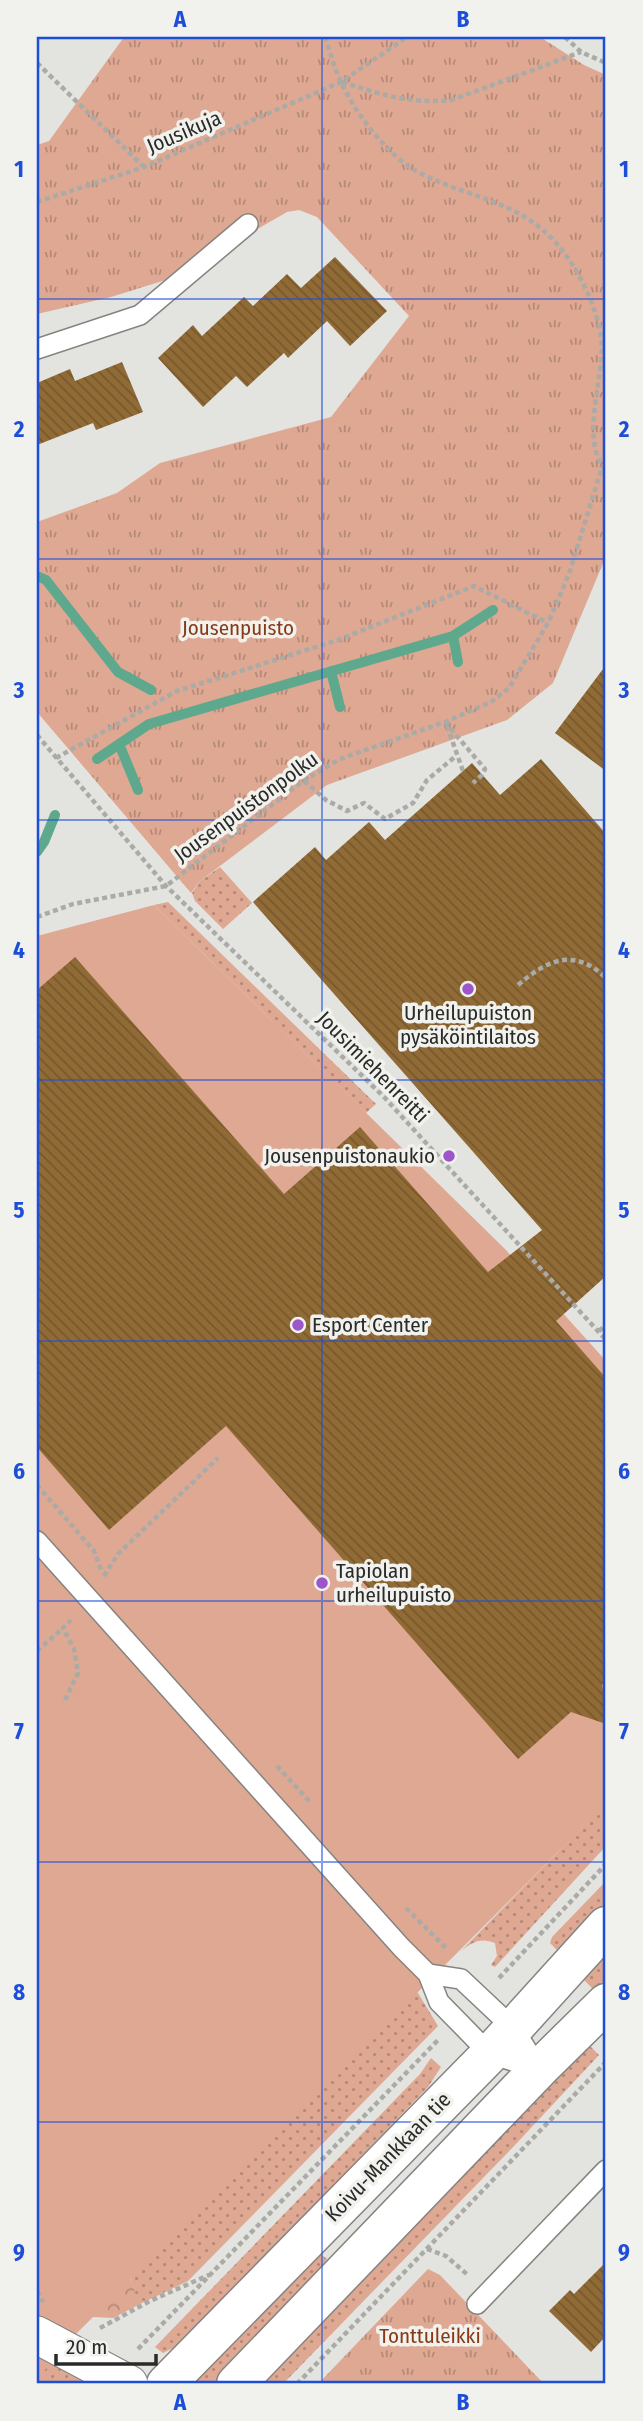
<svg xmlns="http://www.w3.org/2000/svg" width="643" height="2421" font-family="'Fira Sans Condensed',sans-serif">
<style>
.grass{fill:url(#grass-dots)}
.forest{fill:url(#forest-crowns)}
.park{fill:url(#park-tufts)}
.pitch{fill:#dfa892}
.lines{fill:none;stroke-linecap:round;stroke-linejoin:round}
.stream{stroke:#5ea98d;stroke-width:10}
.building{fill:url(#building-back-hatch)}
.service-casing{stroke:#858481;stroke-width:22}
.minor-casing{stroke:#858481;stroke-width:39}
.primary-casing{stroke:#858481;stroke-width:41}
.path{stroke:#aaaaa7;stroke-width:4.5;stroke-dasharray:5 3.5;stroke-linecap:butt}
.service{stroke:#fff;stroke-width:19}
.minor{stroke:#fff;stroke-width:37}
.primary{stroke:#fff;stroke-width:38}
.grid{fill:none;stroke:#1d4ed8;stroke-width:2;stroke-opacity:0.55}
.poi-dot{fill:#9c56ca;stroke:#f1f1ed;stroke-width:2.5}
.labels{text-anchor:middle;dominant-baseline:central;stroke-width:7;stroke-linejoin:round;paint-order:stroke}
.street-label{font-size:21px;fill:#2a2a29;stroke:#f1f1ed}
.park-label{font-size:21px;fill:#873a15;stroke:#f1f1ed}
.poi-label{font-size:21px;fill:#2a2a29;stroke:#f1f1ed;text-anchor:start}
.neatline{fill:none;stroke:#1d4ed8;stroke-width:2.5}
.grid-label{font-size:23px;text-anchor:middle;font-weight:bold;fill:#1d4ed8}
</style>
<defs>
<pattern id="grass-dots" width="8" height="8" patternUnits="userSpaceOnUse" patternTransform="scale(1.75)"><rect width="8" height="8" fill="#dfa892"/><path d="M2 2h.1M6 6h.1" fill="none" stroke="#b58977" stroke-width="1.8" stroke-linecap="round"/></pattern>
<pattern id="forest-crowns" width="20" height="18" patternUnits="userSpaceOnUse" patternTransform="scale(1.75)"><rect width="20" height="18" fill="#dfa892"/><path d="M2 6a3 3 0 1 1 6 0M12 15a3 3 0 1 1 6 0" fill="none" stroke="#b58977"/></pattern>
<pattern id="park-tufts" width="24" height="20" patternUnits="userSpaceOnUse" patternTransform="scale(1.75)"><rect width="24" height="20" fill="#dfa892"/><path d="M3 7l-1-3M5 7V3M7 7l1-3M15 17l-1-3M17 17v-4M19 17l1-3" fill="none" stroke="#b58977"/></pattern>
<pattern id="building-back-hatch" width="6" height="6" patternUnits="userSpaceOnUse" patternTransform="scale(1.75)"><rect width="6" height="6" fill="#916b35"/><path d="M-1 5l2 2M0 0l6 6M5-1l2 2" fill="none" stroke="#77582d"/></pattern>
</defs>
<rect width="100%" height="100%" fill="#e3e3e0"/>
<!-- grass -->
<path class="grass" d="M 220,867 L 252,903 L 223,929 L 195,901 L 192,893 L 200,881 Z
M 168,902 L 376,1104 L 366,1113 L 154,905 Z
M 606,1803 L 606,1846 L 495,1967 L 491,1965 L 497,1956 L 495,1943 C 481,1937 472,1942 461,1951 Z
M 606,1881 L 606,1902 L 559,1952 L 550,1943 L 552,1937 Z
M 606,1955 L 606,1979 L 595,1991 L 583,1979 Z
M 415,1988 L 438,2026 L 188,2281 L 144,2302 L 136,2296 L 131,2279 L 152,2240 Z
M 585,2041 L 599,2055 L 515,2145 L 283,2384 L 252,2384 Z
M 431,2058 L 441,2067 L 428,2087 L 179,2345 L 163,2353 L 155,2347 L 420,2074 Z
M 318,2252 L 327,2259 L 297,2299 L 219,2384 L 189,2384 Z
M 37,2353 L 82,2380 L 83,2384 L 37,2384 Z"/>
<!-- forest -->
<path class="forest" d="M 131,2279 L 136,2295 L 144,2302 L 113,2318 L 93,2317 L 86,2305 Z"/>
<!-- park -->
<path class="park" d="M 124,37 L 540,37 L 584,65 L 606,75 L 606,556 L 553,683 L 507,720 L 327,785 L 200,881 L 191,893 L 37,712 L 37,522 L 117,493 L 160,463 L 331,417 L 409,316 L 317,217 L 299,210 L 287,212 L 172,278 L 111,297 L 37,314 L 37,145 L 49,141 Z
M 428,2269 L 440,2275 L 544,2384 L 318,2384 Z"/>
<!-- pitch -->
<path class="pitch" d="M 154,905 L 505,1249 L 606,1361 L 606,1804 L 55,2355 L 37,2382 L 37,936 Z"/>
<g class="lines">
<!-- stream -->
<path class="stream" d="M 37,576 L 46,580 L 118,672 L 151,690
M 453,636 L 458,662
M 331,671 L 340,707
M 119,744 L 138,790
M 97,759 L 149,724 L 453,636 L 493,610
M 37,852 L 44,842 L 55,815"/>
</g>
<!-- building -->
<path class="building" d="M 335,257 L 387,311 L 350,346 L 327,321 L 288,358 L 284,353 L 247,387 L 236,376 L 203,407 L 158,358 L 193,325 L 202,336 L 244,297 L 253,306 L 287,274 L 301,288 Z
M 122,362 L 143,412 L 96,430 L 93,423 L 37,445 L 37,383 L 70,369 L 75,381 Z
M 606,665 L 606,771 L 555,733 Z
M 541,759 L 606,834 L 606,1276 L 556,1321 L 606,1378 L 606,1681 L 602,1685 L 606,1706 L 606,1724 L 571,1712 L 518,1759 L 226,1426 L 109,1530 L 37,1447 L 37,990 L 75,957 L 284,1194 L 360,1127 L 488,1272 L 542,1230 L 253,902 L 315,847 L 326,860 L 369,822 L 385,840 L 472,763 L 500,795 Z
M 606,2262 L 606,2336 L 591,2352 L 549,2311 L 570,2290 L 574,2294 Z"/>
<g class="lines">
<!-- service casing -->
<g class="service-casing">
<path id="service" d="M 37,349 L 140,315 L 248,224
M 37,1541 L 401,1947 L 428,1974 L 439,2002 L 490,2054 L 539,2069
M 428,1974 L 461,1979 L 513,2028 L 539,2069
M 477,2304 L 606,2170"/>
</g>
<!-- minor casing -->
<g class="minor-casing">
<path id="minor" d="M 37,2335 L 129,2384"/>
</g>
<!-- primary casing -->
<g class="primary-casing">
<path id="primary" d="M 166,2384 L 490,2054 L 606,1926
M 236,2384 L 539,2069 L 606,2003"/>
</g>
<!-- path -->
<path class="path" d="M 325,37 C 330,51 334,68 341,82 C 356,114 387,156 420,173 C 475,201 525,200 565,254 C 582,277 597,309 601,337 C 606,378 578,437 606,471
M 565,37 L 581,52 L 606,63
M 37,63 L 144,167
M 342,82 C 384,95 407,104 452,100 L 581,52
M 37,202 L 144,167 L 341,82 L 407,37
M 445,722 L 485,769 L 482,775 L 473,783
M 447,726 L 463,771
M 37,735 L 166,886 L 384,1097 L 606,1340
M 56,758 L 177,691 L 338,640 L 474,586 L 548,623
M 304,781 L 326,800 L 347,811 L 364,803 L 385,819 L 413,803 L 427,780 L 456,756
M 37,917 L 73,904 L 166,886 L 303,781 L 340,759 L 445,722 L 491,702 L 509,688 L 548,623 L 569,574 L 602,467
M 518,985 C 547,960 574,947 606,978
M 599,1331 L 606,1325
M 37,1485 L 94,1551 L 101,1570
M 104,1576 L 118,1554 L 218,1458
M 37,1651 L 63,1628
M 65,1700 L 78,1673 L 74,1649 L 63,1628 L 71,1620
M 277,1766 L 311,1803
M 406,1908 L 447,1949
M 499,1978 L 606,1864
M 427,2249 L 446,2256 L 469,2276
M 37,2291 L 43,2302
M 100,2328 L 150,2301 L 209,2275
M 138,2349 L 439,2039
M 297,2384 L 606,2062"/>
<!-- service -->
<use href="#service" class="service"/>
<!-- minor -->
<use href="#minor" class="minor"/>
<!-- primary -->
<use href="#primary" class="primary"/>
</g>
<!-- grid -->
<path class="grid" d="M 322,37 L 322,2384M 37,299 L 606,299M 37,559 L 606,559M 37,820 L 606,820M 37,1080 L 606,1080M 37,1341 L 606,1341M 37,1601 L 606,1601M 37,1862 L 606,1862M 37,2122 L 606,2122"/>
<!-- markers -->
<g class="poi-dot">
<circle cx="468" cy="989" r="7"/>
<circle cx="449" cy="1156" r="7"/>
<circle cx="298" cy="1325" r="7"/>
<circle cx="322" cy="1583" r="7"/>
</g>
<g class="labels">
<!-- street labels -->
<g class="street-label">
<text transform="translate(184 132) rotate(-23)">Jousikuja</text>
<text transform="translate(246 807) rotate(-36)">Jousenpuistonpolku</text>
<text transform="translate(373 1067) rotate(45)">Jousimiehenreitti</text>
<text transform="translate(388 2157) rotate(-46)">Koivu-Mankkaan tie</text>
</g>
<!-- park labels -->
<g class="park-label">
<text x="238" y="628">Jousenpuisto</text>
<text x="430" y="2336">Tonttuleikki</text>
</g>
<!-- poi labels -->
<g class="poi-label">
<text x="468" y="1013" text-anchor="middle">Urheilupuiston<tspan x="468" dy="24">pysäköintilaitos</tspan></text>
<text x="435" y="1156" text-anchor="end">Jousenpuistonaukio</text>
<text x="312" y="1325">Esport Center</text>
<text x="336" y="1571">Tapiolan<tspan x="336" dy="24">urheilupuisto</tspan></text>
</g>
</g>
<!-- border -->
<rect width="643" height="2421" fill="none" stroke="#f1f1ed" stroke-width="77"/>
<!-- scale -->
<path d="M56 2354v10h100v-10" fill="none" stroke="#2a2a29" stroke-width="3.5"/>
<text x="66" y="2354" font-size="21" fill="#2a2a29" stroke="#f1f1ed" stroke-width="5" paint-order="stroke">20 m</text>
<rect x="38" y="38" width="566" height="2344" class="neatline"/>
<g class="grid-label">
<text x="180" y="27">A</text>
<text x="463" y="27">B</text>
<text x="19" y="177">1</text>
<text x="624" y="177">1</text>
<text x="19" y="437">2</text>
<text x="624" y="437">2</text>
<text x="19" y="698">3</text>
<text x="624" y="698">3</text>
<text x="19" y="958">4</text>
<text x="624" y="958">4</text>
<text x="19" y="1218">5</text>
<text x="624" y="1218">5</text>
<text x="19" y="1479">6</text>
<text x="624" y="1479">6</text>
<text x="19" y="1739">7</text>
<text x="624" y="1739">7</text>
<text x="19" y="2000">8</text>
<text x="624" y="2000">8</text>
<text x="19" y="2260">9</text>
<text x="624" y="2260">9</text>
<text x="180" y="2410">A</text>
<text x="463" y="2410">B</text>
</g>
</svg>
